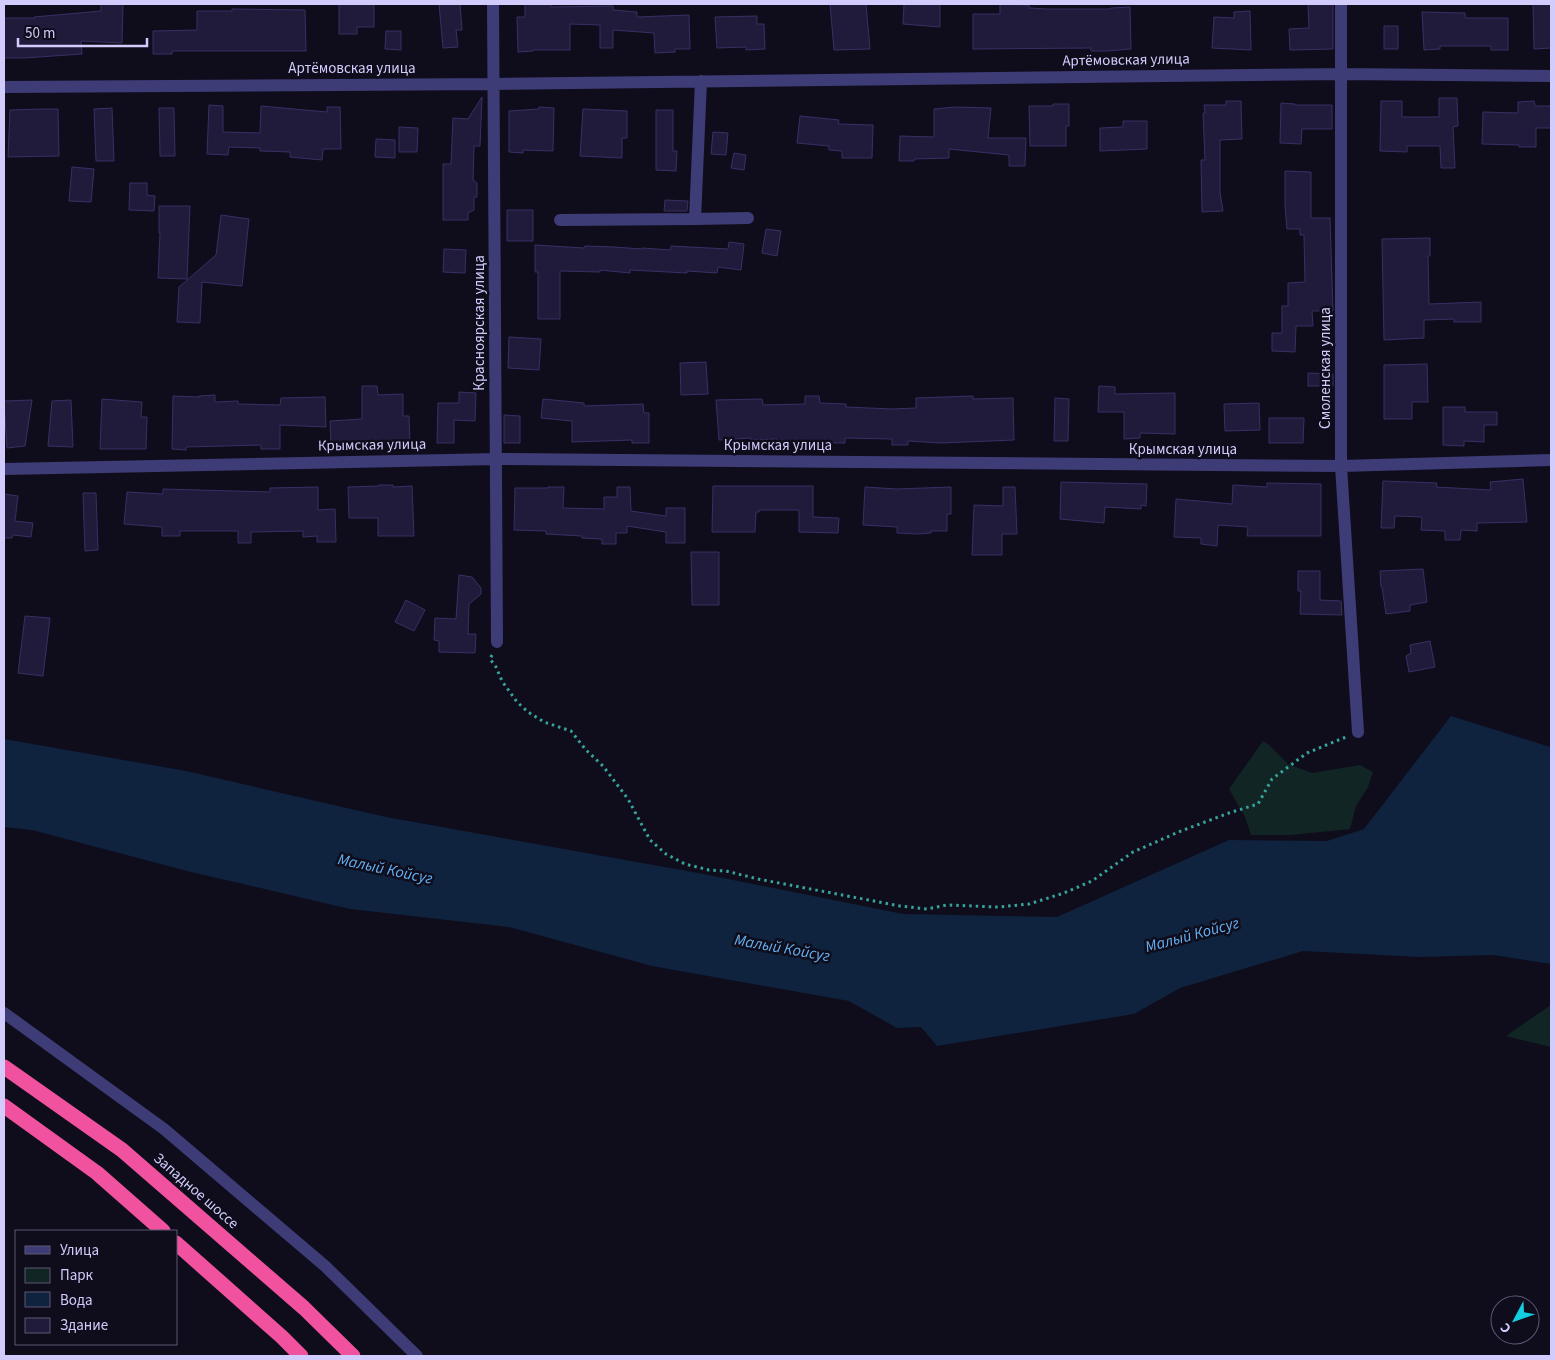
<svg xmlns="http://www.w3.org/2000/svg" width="1555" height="1360" font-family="'Source Sans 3',sans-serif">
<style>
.green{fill:#112524}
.water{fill:#0f223e}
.building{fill:#211b3b;stroke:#392f65}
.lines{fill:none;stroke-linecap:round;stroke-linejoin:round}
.path{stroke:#37a49c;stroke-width:3;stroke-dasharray:2.5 4;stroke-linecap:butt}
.minor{stroke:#3e3c77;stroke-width:12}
.highway{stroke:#f0529f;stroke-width:15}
.labels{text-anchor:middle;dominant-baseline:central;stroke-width:5;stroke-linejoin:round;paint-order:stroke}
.street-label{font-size:15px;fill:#d1ccfb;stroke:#0f0d1c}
.water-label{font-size:16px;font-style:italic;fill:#63b1f2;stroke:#0f0d1c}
</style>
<rect width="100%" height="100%" fill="#0f0d1c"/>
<!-- green -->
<path class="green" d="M 1263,741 L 1269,745 L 1288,764 L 1312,773 L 1360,765 L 1373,772 L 1368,787 L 1356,806 L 1350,829 L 1291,835 L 1251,835 L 1245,817 L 1229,789 Z
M 1551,1005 L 1551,1047 L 1506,1036 Z"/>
<!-- water -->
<path class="water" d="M 1451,716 L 1550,747 L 1551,746 L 1551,964 L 1493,955 L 1420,957 L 1303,951 L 1180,988 L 1134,1014 L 937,1046 L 921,1027 L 897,1028 L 849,1001 L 652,966 L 509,927 L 350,909 L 187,871 L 32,830 L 4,827 L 4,739 L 186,771 L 386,817 L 698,873 L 903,914 L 1057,917 L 1229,840 L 1327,841 L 1364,829 Z"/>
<!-- building -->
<path class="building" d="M 101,4 L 123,4 L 122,43 L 81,41 L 82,54 L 24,58 L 4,58 L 4,18 L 35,18 L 34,17 L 101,11 Z
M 339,4 L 374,4 L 374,27 L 357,27 L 357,34 L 339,34 Z
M 439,4 L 460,4 L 462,30 L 456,30 L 458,47 L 443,48 Z
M 525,4 L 551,4 L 551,7 L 613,6 L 613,10 L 637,12 L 637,17 L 689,15 L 690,49 L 675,49 L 675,52 L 655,53 L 654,33 L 613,30 L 613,48 L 600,48 L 600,25 L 570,24 L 570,50 L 533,50 L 533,51 L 518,52 L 517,17 L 525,17 Z
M 830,4 L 866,4 L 870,49 L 834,50 Z
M 904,4 L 940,4 L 940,27 L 903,24 Z
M 1000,4 L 1029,5 L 1029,8 L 1047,9 L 1111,9 L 1111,8 L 1130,7 L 1131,49 L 1107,51 L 1091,51 L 1091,48 L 973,49 L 973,14 L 1000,14 Z
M 1308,4 L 1333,4 L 1333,49 L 1290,50 L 1289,29 L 1309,28 Z
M 1533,4 L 1551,4 L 1551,48 L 1534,49 Z
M 232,9 L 305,10 L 306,51 L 172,51 L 172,54 L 153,54 L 153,31 L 197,30 L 197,11 L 232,11 Z
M 1250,11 L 1251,50 L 1212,48 L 1214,17 L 1234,18 L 1234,12 Z
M 1422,12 L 1465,13 L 1465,18 L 1508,18 L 1508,50 L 1491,50 L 1491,46 L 1440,46 L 1440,49 L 1424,50 Z
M 757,16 L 757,24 L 764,24 L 765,49 L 746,50 L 746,47 L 717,48 L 715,17 Z
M 1384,26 L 1398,26 L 1398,49 L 1384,49 Z
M 386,31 L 401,31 L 401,50 L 385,49 Z
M 482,97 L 480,146 L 474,146 L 473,180 L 477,183 L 477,197 L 474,197 L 474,210 L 468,213 L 468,220 L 443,220 L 443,164 L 451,164 L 453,118 L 468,119 Z
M 1439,98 L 1457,98 L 1458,126 L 1453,127 L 1455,168 L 1441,168 L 1440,146 L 1407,146 L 1407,152 L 1380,151 L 1381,101 L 1402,101 L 1402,117 L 1439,117 Z
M 1226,101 L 1241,101 L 1242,139 L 1220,140 L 1220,193 L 1223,211 L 1202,212 L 1201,160 L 1205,160 L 1203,113 L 1205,113 L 1204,105 L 1226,105 Z
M 1534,101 L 1535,106 L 1551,106 L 1551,128 L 1536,128 L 1536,147 L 1519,147 L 1519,145 L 1482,144 L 1483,112 L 1518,113 L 1518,102 Z
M 1281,103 L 1295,104 L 1295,105 L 1332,105 L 1332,129 L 1302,129 L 1301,144 L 1280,143 Z
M 1053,104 L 1069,104 L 1069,126 L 1066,126 L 1066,146 L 1030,146 L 1029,106 L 1053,106 Z
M 209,105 L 223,106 L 223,132 L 260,133 L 261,106 L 327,112 L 327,107 L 340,107 L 341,149 L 323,149 L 322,160 L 290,157 L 290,152 L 260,151 L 260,148 L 229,147 L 228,155 L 207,154 Z
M 539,107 L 554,108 L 553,151 L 523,150 L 523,153 L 509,152 L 509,111 L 539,109 Z
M 955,107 L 991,108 L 988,138 L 1026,138 L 1025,166 L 1009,166 L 1009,155 L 949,149 L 949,158 L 914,159 L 914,161 L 899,161 L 900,136 L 934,137 L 934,109 Z
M 112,108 L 114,161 L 96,161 L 94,109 Z
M 159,108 L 174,108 L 175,156 L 160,156 Z
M 42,109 L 58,109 L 59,156 L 8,157 L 10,110 Z
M 583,109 L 627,111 L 627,138 L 622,138 L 622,158 L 580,156 Z
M 656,110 L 673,110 L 673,151 L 677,151 L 676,171 L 656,170 Z
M 800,116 L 839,120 L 838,124 L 873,125 L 872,158 L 842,158 L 842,151 L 829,150 L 829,146 L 797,143 Z
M 1123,121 L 1147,121 L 1147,149 L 1100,151 L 1100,128 L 1123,127 Z
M 399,127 L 418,128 L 417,152 L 399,152 Z
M 713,132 L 728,133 L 726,155 L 711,154 Z
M 376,139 L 395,140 L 395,158 L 375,157 Z
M 734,153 L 746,155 L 744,170 L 731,168 Z
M 72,167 L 94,169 L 91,202 L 69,201 Z
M 1285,171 L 1311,172 L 1311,218 L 1330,218 L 1333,311 L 1312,311 L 1313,326 L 1296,326 L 1295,352 L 1272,351 L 1272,333 L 1282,333 L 1282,306 L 1288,306 L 1288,283 L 1305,282 L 1304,235 L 1300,235 L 1300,229 L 1287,229 L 1285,206 Z
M 130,183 L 147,183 L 147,195 L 155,196 L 154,211 L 129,210 Z
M 665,200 L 688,201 L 687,211 L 664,211 Z
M 159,206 L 190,206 L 187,279 L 158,278 L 160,233 L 159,233 Z
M 507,210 L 533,210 L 533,241 L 507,241 Z
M 221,215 L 249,219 L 242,286 L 202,282 L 200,323 L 177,322 L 179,287 L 216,255 Z
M 766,229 L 781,231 L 777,256 L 762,253 Z
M 1430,238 L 1430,256 L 1428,256 L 1429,304 L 1481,302 L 1481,322 L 1454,322 L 1454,319 L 1424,320 L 1424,338 L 1384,340 L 1382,239 Z
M 729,242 L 744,244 L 741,270 L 718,267 L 717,273 L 687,271 L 687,273 L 630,270 L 630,273 L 600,270 L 600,272 L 560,271 L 560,319 L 538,319 L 538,272 L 535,272 L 535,245 L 584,248 L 585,246 L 614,247 L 642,249 L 642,248 L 671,250 L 671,246 L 728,249 Z
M 444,249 L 466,250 L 465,273 L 443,272 Z
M 509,337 L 541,339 L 539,370 L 508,368 Z
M 706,362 L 708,394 L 681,395 L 680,363 Z
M 1427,364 L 1428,402 L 1412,402 L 1412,419 L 1384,419 L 1384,365 Z
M 1308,373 L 1333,374 L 1333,386 L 1308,386 Z
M 362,386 L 377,386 L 378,395 L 403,394 L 403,416 L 409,416 L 410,445 L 393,445 L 393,442 L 347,442 L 347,445 L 331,446 L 330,421 L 362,419 Z
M 1099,386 L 1115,387 L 1115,394 L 1175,393 L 1175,434 L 1140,433 L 1140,438 L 1124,439 L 1124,412 L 1098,412 Z
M 459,392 L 476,393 L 475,421 L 454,420 L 454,443 L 437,443 L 438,403 L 459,403 Z
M 215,395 L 215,402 L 238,401 L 238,404 L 280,405 L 281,398 L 325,397 L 326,427 L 280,425 L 280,449 L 261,449 L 261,445 L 186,447 L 186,450 L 172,449 L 173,396 L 199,397 L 199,396 Z
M 805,396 L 819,396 L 820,403 L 846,404 L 846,407 L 892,409 L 916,408 L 916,398 L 973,396 L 973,399 L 1013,398 L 1014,440 L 940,443 L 908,441 L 908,445 L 892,445 L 892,439 L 845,438 L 845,443 L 777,442 L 777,439 L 751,440 L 751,438 L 719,440 L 716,400 L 762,399 L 763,405 L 805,404 Z
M 1055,398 L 1069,399 L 1068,441 L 1054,441 Z
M 102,399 L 142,402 L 141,417 L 147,417 L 146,449 L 100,449 Z
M 543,399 L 584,403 L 584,406 L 643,404 L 644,413 L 649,413 L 649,443 L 632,443 L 632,440 L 572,442 L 572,421 L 541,418 Z
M 32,400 L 25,446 L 7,448 L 4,401 Z
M 71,400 L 73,447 L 48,446 L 52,401 Z
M 1259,403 L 1260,430 L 1225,431 L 1224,404 Z
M 1443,407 L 1465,407 L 1465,412 L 1497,412 L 1497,425 L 1484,425 L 1484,442 L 1464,441 L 1464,446 L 1443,445 Z
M 504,415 L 520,416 L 520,443 L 504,443 Z
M 1269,418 L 1304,418 L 1303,443 L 1269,443 Z
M 1523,479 L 1527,522 L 1477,523 L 1477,531 L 1461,530 L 1460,540 L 1445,540 L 1445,531 L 1421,530 L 1422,517 L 1395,516 L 1394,528 L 1381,528 L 1383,481 L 1437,483 L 1436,487 L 1491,490 L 1490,482 Z
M 1061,482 L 1147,484 L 1146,506 L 1141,505 L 1141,509 L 1105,507 L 1104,523 L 1060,519 Z
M 1267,483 L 1321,484 L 1321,536 L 1247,536 L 1248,527 L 1218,525 L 1217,546 L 1201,544 L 1201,538 L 1174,537 L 1176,499 L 1232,504 L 1233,485 L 1267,487 Z
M 379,485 L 393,485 L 393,487 L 412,486 L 414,536 L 378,536 L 378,518 L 349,518 L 348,487 L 379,486 Z
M 713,486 L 813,486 L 813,517 L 839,518 L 838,533 L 799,532 L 799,510 L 759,510 L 759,512 L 756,512 L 755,532 L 712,532 Z
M 318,487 L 318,510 L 335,509 L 336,542 L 317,542 L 317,536 L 303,537 L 303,531 L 251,532 L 251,543 L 238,543 L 238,531 L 180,531 L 180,536 L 162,536 L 162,527 L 124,524 L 127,492 L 163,494 L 163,489 L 270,492 L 270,488 Z
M 548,487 L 564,487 L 563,508 L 604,509 L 604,497 L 617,497 L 617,487 L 630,487 L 631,511 L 666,516 L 666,508 L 685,508 L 685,543 L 666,543 L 666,532 L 627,526 L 627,533 L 616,533 L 616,544 L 602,544 L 602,539 L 582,538 L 582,536 L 546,534 L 546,531 L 514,530 L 515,488 L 548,488 Z
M 865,487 L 897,489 L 951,487 L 951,514 L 947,514 L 947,531 L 931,531 L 931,533 L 918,534 L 897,533 L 897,527 L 863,525 Z
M 1003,487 L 1015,487 L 1017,534 L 1002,534 L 1002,555 L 972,555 L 974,505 L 1003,506 Z
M 83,493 L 96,493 L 98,550 L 85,551 Z
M 4,494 L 18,496 L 15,521 L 33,523 L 31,537 L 13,535 L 12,538 L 4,538 Z
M 691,552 L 719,552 L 719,605 L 692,605 Z
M 1423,569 L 1427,602 L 1410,605 L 1410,611 L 1386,614 L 1382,587 L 1381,587 L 1380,571 Z
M 1298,571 L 1320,571 L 1320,600 L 1341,601 L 1342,615 L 1300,614 L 1301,591 L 1298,591 Z
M 459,575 L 472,577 L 481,588 L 481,594 L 469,604 L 468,634 L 476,634 L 475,653 L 439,652 L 439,641 L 434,640 L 435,618 L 456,619 Z
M 406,600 L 425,610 L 414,631 L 395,622 Z
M 25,616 L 50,618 L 43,676 L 18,673 Z
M 1430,641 L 1435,667 L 1409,672 L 1406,656 L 1411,653 L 1410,645 Z"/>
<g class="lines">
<!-- path -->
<path class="path" d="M 492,655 L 490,659 L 496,667 L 502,681 L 517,702 L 528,712 L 544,722 L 571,731 L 586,750 L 603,766 L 628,799 L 650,840 L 666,854 L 685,864 L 709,870 L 726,871 L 758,879 L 900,906 L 927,909 L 947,905 L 998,907 L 1029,904 L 1064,893 L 1092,881 L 1133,852 L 1181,831 L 1229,813 L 1258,804 L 1272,779 L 1307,753 L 1346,737"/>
<!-- minor -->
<path class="minor" d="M 493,4 L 497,642
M 1341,4 L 1341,466 L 1358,732
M 701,81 L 695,219 L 748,218
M 4,87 L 493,84 L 1341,74 L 1551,76
M 560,220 L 695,219
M 4,469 L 497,459 L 1341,466 L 1551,460
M 4,1013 L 164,1129 L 325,1266 L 417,1356"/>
<!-- highway -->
<path class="highway" d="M 4,1067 L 122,1150 L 304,1308 L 353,1356
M 4,1106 L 97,1173 L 163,1231
M 176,1243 L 282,1337 L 301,1356"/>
</g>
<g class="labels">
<!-- street labels -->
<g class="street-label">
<text transform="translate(1126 60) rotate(-1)">Артёмовская улица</text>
<text x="352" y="68">Артёмовская улица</text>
<text transform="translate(479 323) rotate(-90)">Красноярская улица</text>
<text transform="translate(1325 368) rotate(-90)">Смоленская улица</text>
<text transform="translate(372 445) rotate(-1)">Крымская улица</text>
<text x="778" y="445">Крымская улица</text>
<text x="1183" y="449">Крымская улица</text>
<text transform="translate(196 1191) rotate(41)">Западное шоссе</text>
</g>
<!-- water labels -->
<g class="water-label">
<text transform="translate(385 869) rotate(12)">Малый Койсуг</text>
<text transform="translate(1192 935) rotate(-15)">Малый Койсуг</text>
<text transform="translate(782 948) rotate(10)">Малый Койсуг</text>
</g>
</g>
<!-- border -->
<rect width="1555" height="1360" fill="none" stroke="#d1ccfb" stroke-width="10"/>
<!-- legend -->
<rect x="15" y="1230" width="162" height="115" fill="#0f0d1c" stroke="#5d5975"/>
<rect x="25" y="1246" width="25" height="8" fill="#3e3c77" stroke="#5d5975"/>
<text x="60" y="1255" font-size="15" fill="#d1ccfb">Улица</text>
<rect x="25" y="1268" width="25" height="15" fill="#112524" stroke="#5d5975"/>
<text x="60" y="1280" font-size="15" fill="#d1ccfb">Парк</text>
<rect x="25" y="1292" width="25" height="15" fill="#0f223e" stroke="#5d5975"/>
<text x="60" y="1305" font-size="15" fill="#d1ccfb">Вода</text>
<rect x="25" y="1318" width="25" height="15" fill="#211b3b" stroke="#5d5975"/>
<text x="60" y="1330" font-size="15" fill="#d1ccfb">Здание</text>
<!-- north arrow -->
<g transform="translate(1515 1320) rotate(229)"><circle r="24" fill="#0f0d1c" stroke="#5d5975"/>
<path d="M0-4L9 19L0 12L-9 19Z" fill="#13cde0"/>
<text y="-8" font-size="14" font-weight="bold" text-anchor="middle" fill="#d1ccfb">С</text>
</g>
<!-- scale -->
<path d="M18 38v8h129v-8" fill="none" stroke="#d1ccfb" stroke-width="2.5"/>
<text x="25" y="38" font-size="15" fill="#d1ccfb" stroke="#0f0d1c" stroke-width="4" paint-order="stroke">50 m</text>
</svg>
